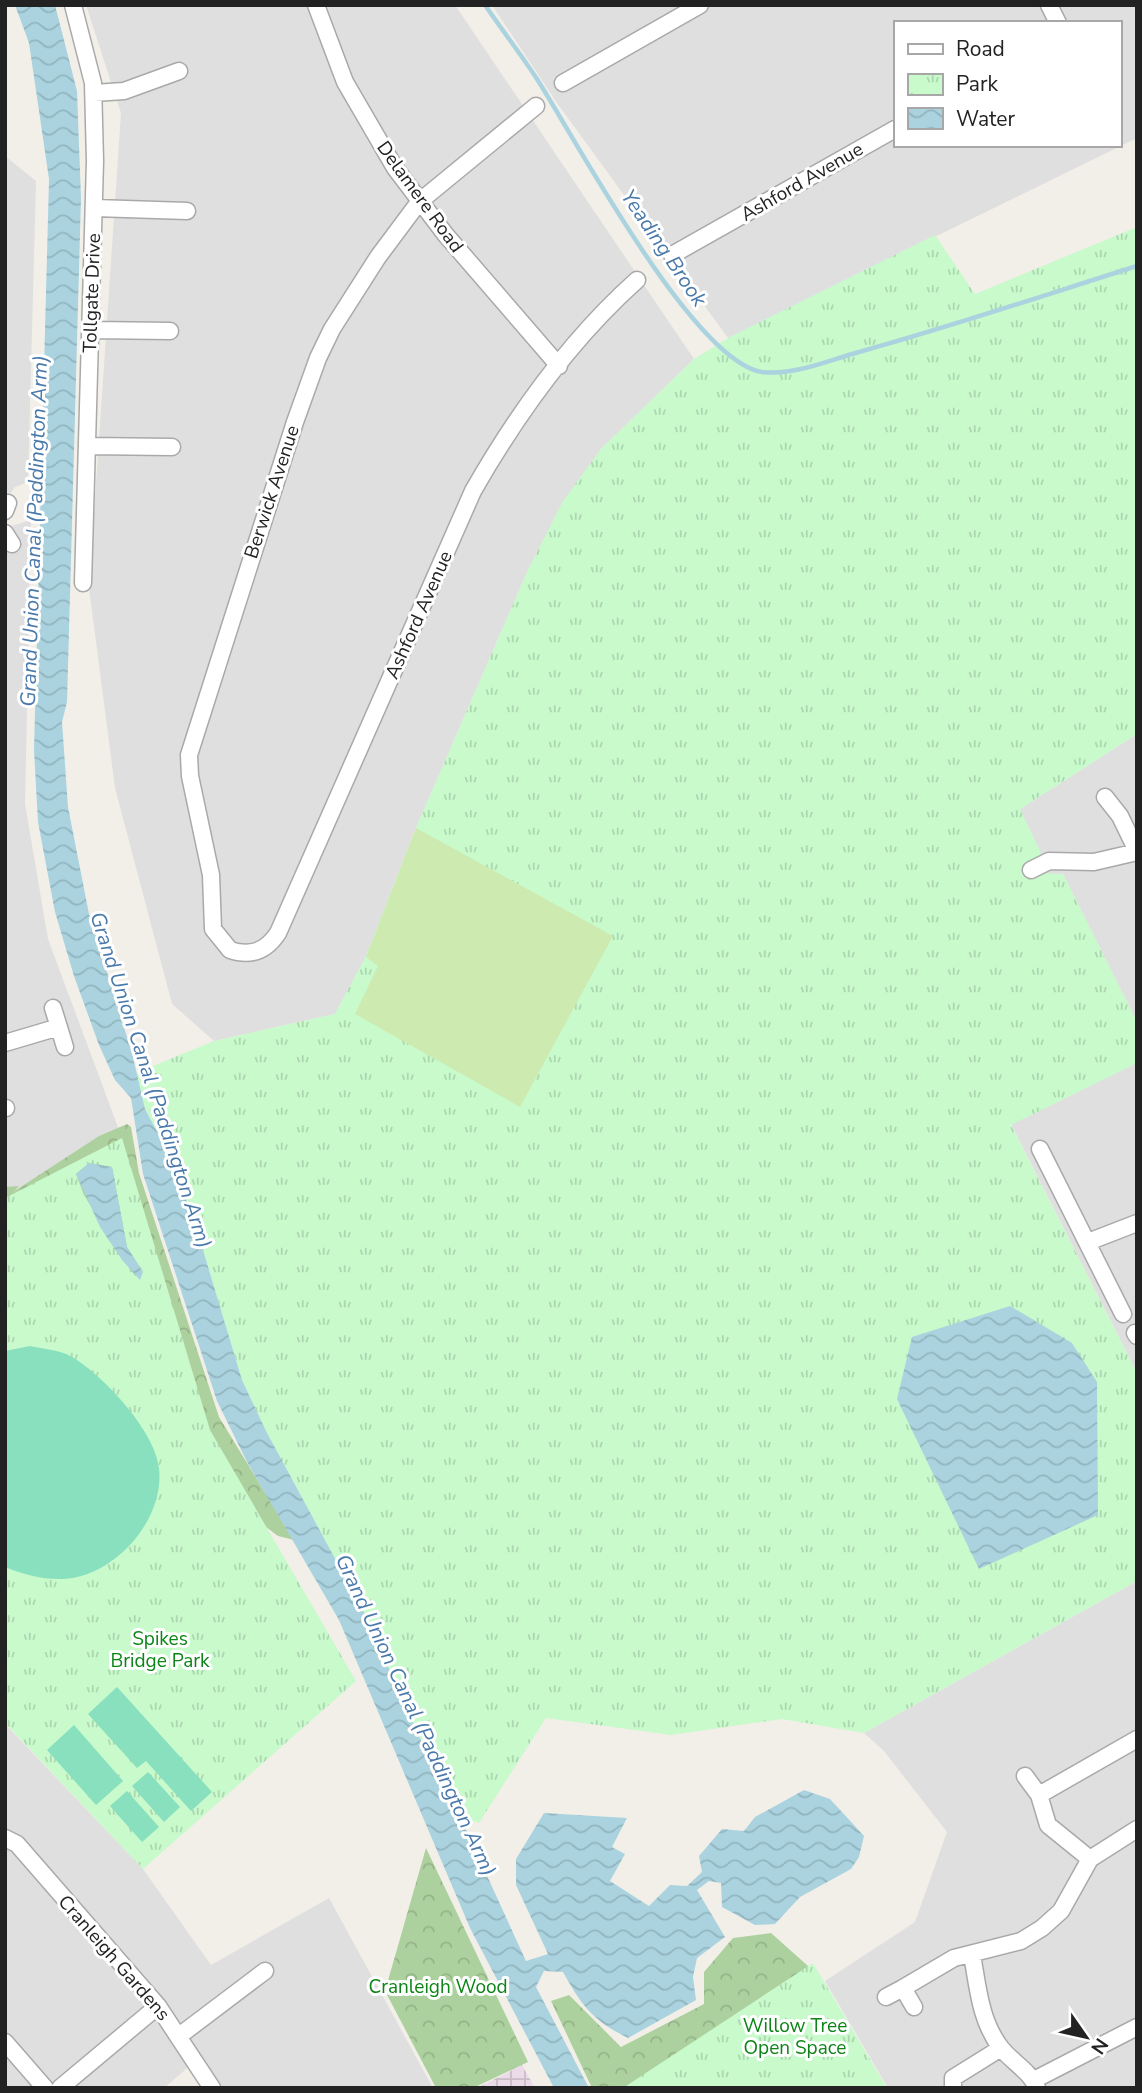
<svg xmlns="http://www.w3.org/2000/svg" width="1142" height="2093" font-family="'Nunito Sans',sans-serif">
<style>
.residential{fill:#e0dfdf;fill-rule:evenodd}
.industrial{fill:url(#industrial-grid)}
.forest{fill:url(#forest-crowns)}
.park{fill:url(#park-tufts);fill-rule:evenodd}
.garden{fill:#cdebb0}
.pitch{fill:#88e0be}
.water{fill:url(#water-waves)}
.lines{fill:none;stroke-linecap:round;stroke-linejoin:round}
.stream{stroke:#aad3df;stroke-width:4.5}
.minor-casing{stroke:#a9a9a9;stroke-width:19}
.minor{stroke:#fff;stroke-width:16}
.labels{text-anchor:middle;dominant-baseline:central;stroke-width:6;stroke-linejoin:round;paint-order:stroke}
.street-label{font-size:19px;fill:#222;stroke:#fff}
.park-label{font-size:19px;fill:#0c8416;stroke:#fff}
.water-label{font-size:21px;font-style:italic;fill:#4a7aab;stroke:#fff}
</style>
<defs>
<pattern id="industrial-grid" width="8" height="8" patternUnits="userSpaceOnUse" patternTransform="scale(1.75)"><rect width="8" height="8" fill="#ebdbe8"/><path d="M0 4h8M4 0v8" fill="none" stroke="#c9bcc7"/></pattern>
<pattern id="forest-crowns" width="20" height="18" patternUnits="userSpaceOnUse" patternTransform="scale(1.75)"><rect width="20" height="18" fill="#add19e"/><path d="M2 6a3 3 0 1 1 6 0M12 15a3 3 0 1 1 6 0" fill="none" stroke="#95b388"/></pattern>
<pattern id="park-tufts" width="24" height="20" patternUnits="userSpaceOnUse" patternTransform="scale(1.75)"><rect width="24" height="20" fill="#c8facc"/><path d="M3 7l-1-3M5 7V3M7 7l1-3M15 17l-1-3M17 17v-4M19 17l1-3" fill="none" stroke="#acd6af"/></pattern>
<pattern id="water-waves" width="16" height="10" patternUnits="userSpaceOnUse" patternTransform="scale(1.75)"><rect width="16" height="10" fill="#aad3df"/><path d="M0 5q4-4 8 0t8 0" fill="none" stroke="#92b5bf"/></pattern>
</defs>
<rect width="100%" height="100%" fill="#f2efe9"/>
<!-- residential -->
<path class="residential" d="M 86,5 L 455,5 L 694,359 L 601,449 L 528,570 L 416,828 L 366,957 L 335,1014 L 214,1041 L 172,1004 L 115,788 L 89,588 L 121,113 Z
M 492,5 L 1137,5 L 1137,138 L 728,338 L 557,103 ZM 895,23 L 1119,23 L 1119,145 L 895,145 Z
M 5,156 L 36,181 L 28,482 L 15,487 L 5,501 Z
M 31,520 L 25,804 L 48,939 L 122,1138 L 5,1198 L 5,528 Z
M 1137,734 L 1137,1022 L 1063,874 L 1034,877 L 1020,809 Z
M 1137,1063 L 1137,1373 L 1011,1124 Z
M 1137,1581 L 1137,2088 L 888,2088 L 825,1981 L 915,1922 L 947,1832 L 884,1751 L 864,1733 Z
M 7,1726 L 143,1869 L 211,1965 L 329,1898 L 433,2088 L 214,2088 L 192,2064 L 164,2088 L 5,2088 Z"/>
<!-- industrial -->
<path class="industrial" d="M 522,2065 L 535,2088 L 477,2088 Z"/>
<!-- forest -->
<path class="forest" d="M 127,1124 L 131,1127 L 139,1173 L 219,1417 L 294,1540 L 278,1536 L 245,1511 L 5,1218 L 5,1187 L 19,1186 L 13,1192 L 99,1136 Z
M 426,1848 L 528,2062 L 473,2088 L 436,2088 L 385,1991 Z
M 771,1933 L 808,1966 L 728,2088 L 592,2088 L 551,2001 L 569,1995 L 621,2047 L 704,2004 L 704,1972 L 733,1938 Z"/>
<!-- park -->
<path class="park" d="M 1137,227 L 1137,734 L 1020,809 L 1041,853 L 1035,859 L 1034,877 L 1042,873 L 1063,874 L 1137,1022 L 1137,1063 L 1011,1125 L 1137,1373 L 1137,1581 L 864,1733 L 782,1719 L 671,1735 L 546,1718 L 479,1823 L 453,1813 L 365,1614 L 266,1431 L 242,1380 L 194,1220 L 169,1154 L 145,1109 L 136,1073 L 214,1041 L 335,1014 L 366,956 L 416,828 L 528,570 L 563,501 L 601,449 L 694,359 L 728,338 L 935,235 L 975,294 Z
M 122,1138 L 210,1430 L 356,1681 L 143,1869 L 8,1726 L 5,1728 L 5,1198 ZM 89,1163 L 112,1167 L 127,1247 L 143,1272 L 135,1276 L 84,1195 L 76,1174 Z
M 813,1963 L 887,2088 L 623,2088 Z"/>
<!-- garden -->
<path class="garden" d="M 416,828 L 613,936 L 520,1107 L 355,1014 L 378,966 L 366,957 Z"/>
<!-- pitch -->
<path class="pitch" d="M 30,1346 C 43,1349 61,1350 72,1357 C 103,1375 155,1431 159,1468 C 165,1520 114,1577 63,1579 C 43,1580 23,1574 5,1567 L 5,1351 Z
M 117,1687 L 212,1792 L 191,1811 L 146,1761 L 137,1768 L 88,1714 Z
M 74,1725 L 123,1781 L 96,1805 L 47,1750 Z
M 148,1772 L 180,1807 L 164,1822 L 132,1786 Z
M 127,1791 L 159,1827 L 142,1842 L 110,1806 Z"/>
<!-- water -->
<path class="water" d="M 15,5 L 55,5 L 77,91 L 81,198 L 67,702 L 62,722 L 68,807 L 89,914 L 132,1053 L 145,1109 L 169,1154 L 194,1220 L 242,1380 L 266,1431 L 365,1614 L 453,1813 L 462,1821 L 526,1961 L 548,1954 L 516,1885 L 516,1859 L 544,1813 L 627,1818 L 612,1847 L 625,1854 L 610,1881 L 649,1906 L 670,1885 L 687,1886 L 702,1872 L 699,1856 L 722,1829 L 744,1831 L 755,1817 L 804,1790 L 830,1799 L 864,1836 L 859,1857 L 851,1869 L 800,1897 L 775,1924 L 755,1925 L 722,1907 L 721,1883 L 709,1881 L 697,1890 L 725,1937 L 697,1958 L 693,1977 L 696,2000 L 628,2038 C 592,2020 582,2006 563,1972 L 544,1971 L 536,1987 L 589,2088 L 554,2088 L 470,1928 L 339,1620 L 247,1462 L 217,1401 L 143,1174 L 131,1098 L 115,1080 L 99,1045 L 74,976 L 55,912 L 38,822 L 34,750 L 49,179 L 29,43 Z
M 89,1163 L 112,1167 L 127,1247 L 143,1272 L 140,1280 L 122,1260 L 100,1227 L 76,1174 Z
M 1010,1306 L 1072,1343 L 1097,1382 L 1098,1515 L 979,1569 L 897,1399 L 912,1337 Z"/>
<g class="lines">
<!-- stream -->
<path class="stream" d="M 485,5 C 502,30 520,53 537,79 C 576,140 693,361 762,372 C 793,376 829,360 859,352 C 953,326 1045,295 1137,266"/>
<!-- minor casing -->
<g class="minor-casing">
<path id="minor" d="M 73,5 L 93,83 L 95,161 L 83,583
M 316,5 L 345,82 L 395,168 L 445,234 L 559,366
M 1049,5 L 1058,23
M 563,83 L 700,5
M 94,93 L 124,91 L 179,71
M 536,106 L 419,202 L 378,257 L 332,329 L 318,358 L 295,422 L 189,755 L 190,776 L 211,875 L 213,929 L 230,950 C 251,957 266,951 278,933 L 473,491 C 517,414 571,339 637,280
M 95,208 L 187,211
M 672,255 L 895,129
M 91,330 L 170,331
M 87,446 L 172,447
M 5,511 L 8,503
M 5,533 L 12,544
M 1105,797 L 1120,816 L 1137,851
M 1031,870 L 1049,861 L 1094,862 L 1137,852
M 53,1008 L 65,1047
M 5,1043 L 59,1027
M 5,1108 L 6,1108
M 1040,1149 L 1123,1314
M 1088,1242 L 1137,1223
M 1135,1333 L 1137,1336
M 1025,1776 L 1039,1795
M 5,1838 L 17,1844 L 158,2006 L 212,2088
M 1090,1859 L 1048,1825 L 1039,1795 L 1137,1739
M 972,1955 C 978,1987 980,2021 1001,2048 C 1012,2062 1030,2071 1037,2088
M 886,1997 L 903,1988
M 914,2007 L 903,1988 L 954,1958 L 1021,1941 L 1042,1928 L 1061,1911 L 1090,1859 L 1137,1829
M 179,2036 L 265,1971
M 5,2042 L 45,2088
M 1034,2080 L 1137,2027
M 60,2088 L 158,2006
M 953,2088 L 953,2078 L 1001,2048"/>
</g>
<!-- minor -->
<use href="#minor" class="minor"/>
</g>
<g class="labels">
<!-- street labels -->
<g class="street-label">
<text transform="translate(802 182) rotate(-30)">Ashford Avenue</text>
<text transform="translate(420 197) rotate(54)">Delamere Road</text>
<text transform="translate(92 293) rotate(-88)">Tollgate Drive</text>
<text transform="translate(272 492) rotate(-72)">Berwick Avenue</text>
<text transform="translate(419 615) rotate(-66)">Ashford Avenue</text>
<text transform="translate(114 1958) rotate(49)">Cranleigh Gardens</text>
</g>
<!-- park labels -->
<g class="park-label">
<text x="160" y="1639">Spikes<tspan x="160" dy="22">Bridge Park</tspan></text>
<text x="438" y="1987">Cranleigh Wood</text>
<text x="795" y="2026">Willow Tree<tspan x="795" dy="22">Open Space</tspan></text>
</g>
<!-- water labels -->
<g class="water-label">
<text transform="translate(664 248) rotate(56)">Yeading Brook</text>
<text transform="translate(34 531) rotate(-88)">Grand Union Canal (Paddington Arm)</text>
<text transform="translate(151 1080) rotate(72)">Grand Union Canal (Paddington Arm)</text>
<text transform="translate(416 1715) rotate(65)">Grand Union Canal (Paddington Arm)</text>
</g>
</g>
<!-- border -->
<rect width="1142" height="2093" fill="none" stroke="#222222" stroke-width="14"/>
<!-- legend -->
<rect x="894" y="21" width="228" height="126" fill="#ffffff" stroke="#a7a7a7" stroke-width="2"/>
<rect x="908" y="44" width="35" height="10" fill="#ffffff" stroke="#a7a7a7" stroke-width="2"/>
<text x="956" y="56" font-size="21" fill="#222222">Road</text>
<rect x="908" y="74" width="35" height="21" fill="url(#park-tufts)" stroke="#a7a7a7" stroke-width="2"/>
<text x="956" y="91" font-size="21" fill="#222222">Park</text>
<rect x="908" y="108" width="35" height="21" fill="url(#water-waves)" stroke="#a7a7a7" stroke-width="2"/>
<text x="956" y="126" font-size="21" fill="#222222">Water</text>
<!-- north arrow -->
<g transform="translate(1086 2037) rotate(124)" stroke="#ffffff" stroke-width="5" paint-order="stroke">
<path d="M0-5L12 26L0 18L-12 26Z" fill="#222222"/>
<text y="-10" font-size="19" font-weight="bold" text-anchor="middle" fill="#222222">N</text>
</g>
</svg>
